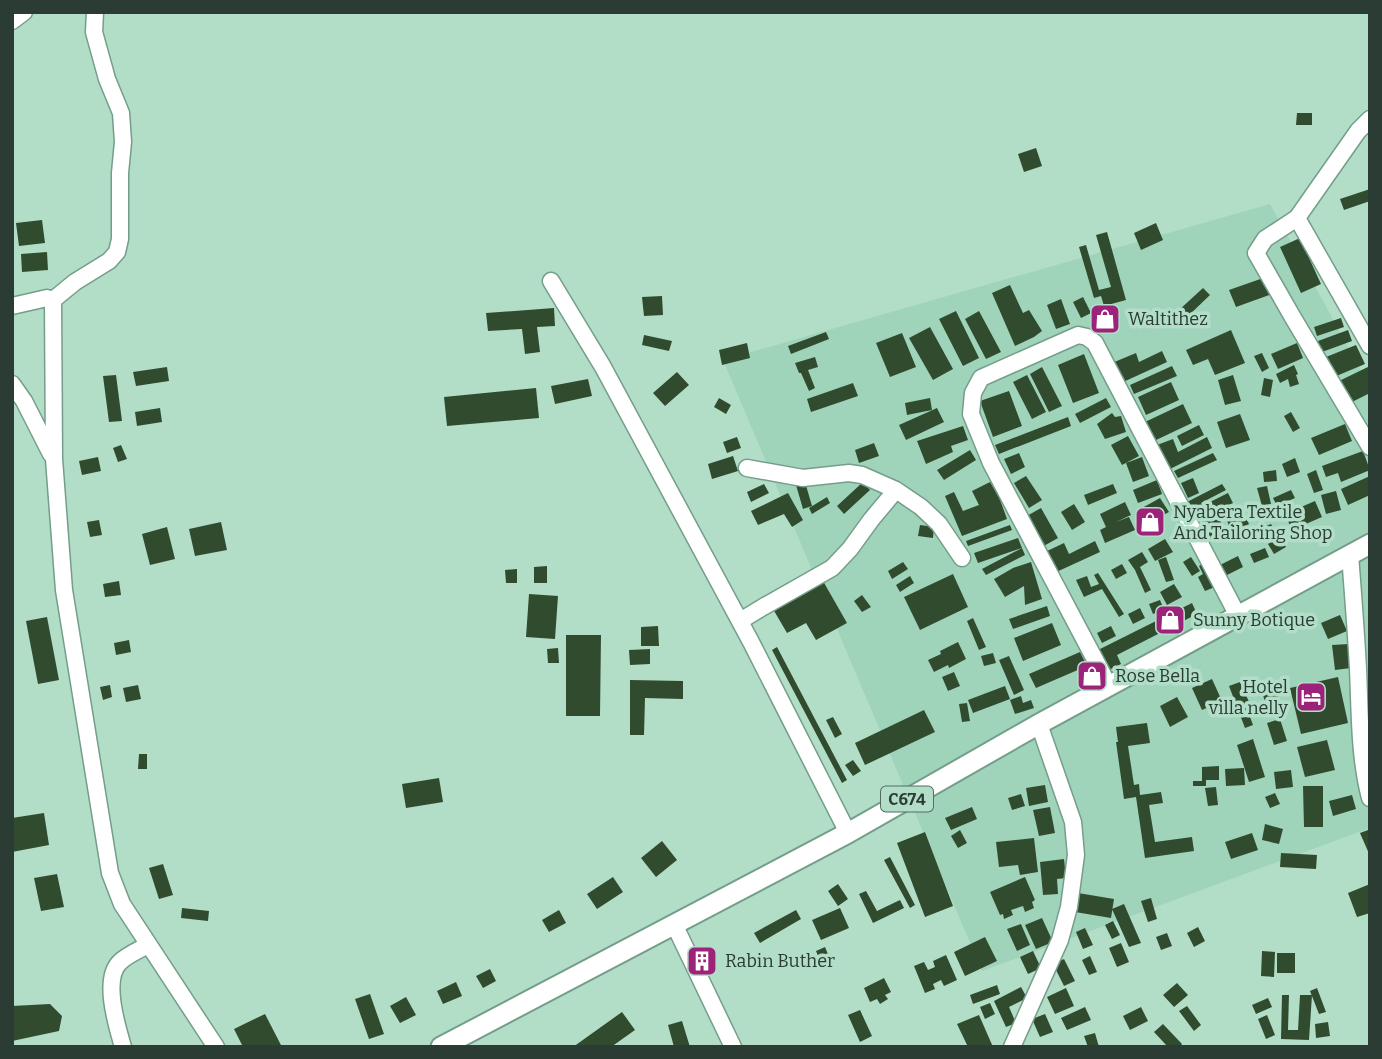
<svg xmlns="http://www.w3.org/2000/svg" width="1382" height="1059" font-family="Bitter,serif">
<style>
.built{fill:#9fd4ba}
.building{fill:#314b2f}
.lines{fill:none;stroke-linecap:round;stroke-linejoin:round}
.minor-casing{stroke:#749e89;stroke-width:19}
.major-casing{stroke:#749e89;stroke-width:23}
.minor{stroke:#fff;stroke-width:16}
.major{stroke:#fff;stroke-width:19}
.labels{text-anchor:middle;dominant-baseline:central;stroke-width:7;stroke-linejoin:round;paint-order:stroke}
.shield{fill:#b2dec8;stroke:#536d60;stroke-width:2}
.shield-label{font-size:16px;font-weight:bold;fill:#2a3c33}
.poi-label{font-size:18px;fill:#2a3c33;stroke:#b2dec8;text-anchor:start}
</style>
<rect width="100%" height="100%" fill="#b2dec8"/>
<!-- built -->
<path class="built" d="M 1270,204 L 1370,387 L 1370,828 L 982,971 L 723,360 Z"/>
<!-- building -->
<path class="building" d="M 1297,113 L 1312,113 L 1312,125 L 1296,125 Z
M 1036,148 L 1042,166 L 1024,172 L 1018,154 Z
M 1370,189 L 1370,201 L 1344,210 L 1340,199 Z
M 42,220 L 45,243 L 19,246 L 16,223 Z
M 1156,223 L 1163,240 L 1141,250 L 1134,233 Z
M 1107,232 L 1126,300 L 1104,306 L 1101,296 L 1094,298 L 1079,247 L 1086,245 L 1099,290 L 1111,287 L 1096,235 Z
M 1300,238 L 1321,284 L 1301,293 L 1280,247 Z
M 47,252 L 48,270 L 22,272 L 21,254 Z
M 1266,277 L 1272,294 L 1236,307 L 1229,290 Z
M 1010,285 L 1023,313 L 1029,310 L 1042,331 L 1034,337 L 1015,346 L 992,293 Z
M 1203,288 L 1210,295 L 1186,318 L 1179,310 Z
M 662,296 L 663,315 L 644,316 L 642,297 Z
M 1083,297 L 1091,313 L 1081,318 L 1073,302 Z
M 1061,299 L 1070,324 L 1056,329 L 1047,305 Z
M 554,308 L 555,326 L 537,327 L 540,352 L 525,354 L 522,329 L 488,331 L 486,313 Z
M 956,311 L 979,358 L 963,366 L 939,319 Z
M 979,311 L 1001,352 L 986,359 L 965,319 Z
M 1341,318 L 1344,327 L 1317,336 L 1314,327 Z
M 930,327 L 953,369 L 933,380 L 909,338 Z
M 1231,330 L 1245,363 L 1215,375 L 1208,359 L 1193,365 L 1186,350 Z
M 1348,330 L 1352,341 L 1322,352 L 1318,341 Z
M 826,332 L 829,339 L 791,354 L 788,346 Z
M 902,333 L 916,367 L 890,377 L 876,343 Z
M 644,335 L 672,341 L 669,351 L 642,345 Z
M 747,343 L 750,358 L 722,365 L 719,350 Z
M 1297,343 L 1303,358 L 1278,369 L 1271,354 Z
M 1356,345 L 1365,364 L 1334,377 L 1326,357 Z
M 1162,351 L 1167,362 L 1121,383 L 1112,363 L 1136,353 L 1139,362 Z
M 1262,353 L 1269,368 L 1262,372 L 1254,356 Z
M 1084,354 L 1099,393 L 1073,403 L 1058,365 Z
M 815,357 L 818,367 L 808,370 L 815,388 L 809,391 L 801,373 L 799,373 L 795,363 Z
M 1294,365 L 1298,374 L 1296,375 L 1299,384 L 1290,387 L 1288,379 L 1280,383 L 1276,374 Z
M 1172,366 L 1177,376 L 1134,394 L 1130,385 Z
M 1370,366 L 1370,393 L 1350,403 L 1339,381 Z
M 167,367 L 169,381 L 136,386 L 133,372 Z
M 1042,367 L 1062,406 L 1049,412 L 1030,374 Z
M 677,372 L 689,385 L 665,406 L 653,393 Z
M 116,375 L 122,421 L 109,422 L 103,376 Z
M 1027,375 L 1046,412 L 1032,419 L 1013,382 Z
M 1233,375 L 1241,401 L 1225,405 L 1218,380 Z
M 1264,378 L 1273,380 L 1270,397 L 1261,395 Z
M 588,379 L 592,396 L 555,404 L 551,386 Z
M 1171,382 L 1179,400 L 1146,415 L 1138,397 Z
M 853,383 L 858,396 L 811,412 L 807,399 Z
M 536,388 L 539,418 L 447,426 L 444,397 Z
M 1009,391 L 1022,426 L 993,437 L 980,401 Z
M 719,398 L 731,405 L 726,414 L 714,407 Z
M 930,398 L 932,410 L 907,415 L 905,403 Z
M 1106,398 L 1111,407 L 1080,423 L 1075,414 Z
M 1183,404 L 1192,423 L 1154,441 L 1145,422 Z
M 160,408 L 162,422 L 137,426 L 135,412 Z
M 937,408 L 944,422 L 906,440 L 899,425 Z
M 1291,412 L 1300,428 L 1293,432 L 1284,416 Z
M 1112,413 L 1115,417 L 1121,416 L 1126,432 L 1105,439 L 1097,424 Z
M 1240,414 L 1250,440 L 1226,448 L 1217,422 Z
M 1068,417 L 1071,426 L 999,454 L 995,445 Z
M 1345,424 L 1352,441 L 1319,455 L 1311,438 Z
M 1199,425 L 1204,435 L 1182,446 L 1177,436 Z
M 963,426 L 968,440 L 951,446 L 953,452 L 926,464 L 917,441 Z
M 1128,436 L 1139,456 L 1122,465 L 1111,445 Z
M 737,437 L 741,448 L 727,453 L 723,442 Z
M 1207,437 L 1212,448 L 1168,470 L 1157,445 L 1173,439 L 1178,452 Z
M 874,443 L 879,456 L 859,463 L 855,450 Z
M 121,445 L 127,459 L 118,462 L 113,448 Z
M 970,450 L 976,460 L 944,480 L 937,470 Z
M 1363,451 L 1370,470 L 1341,482 L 1338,473 L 1326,477 L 1322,466 Z
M 1019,453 L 1025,467 L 1011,474 L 1004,459 Z
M 1213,453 L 1217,460 L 1178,478 L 1174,471 Z
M 733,456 L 738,471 L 712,479 L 708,464 Z
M 98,457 L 101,471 L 82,475 L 79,461 Z
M 1142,457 L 1149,476 L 1133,482 L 1126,463 Z
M 1295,458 L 1300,472 L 1287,477 L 1282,464 Z
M 1276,470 L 1277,481 L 1264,482 L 1263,472 Z
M 1316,470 L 1323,490 L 1314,493 L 1307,474 Z
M 1026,476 L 1042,500 L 1029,508 L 1014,483 Z
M 1370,476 L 1370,495 L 1348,505 L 1341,489 Z
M 1193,478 L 1199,493 L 1188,498 L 1181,483 Z
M 1157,480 L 1162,494 L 1138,503 L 1133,490 Z
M 805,482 L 812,506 L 803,509 L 796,485 Z
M 863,482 L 870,490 L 844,514 L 837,506 Z
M 990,482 L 999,497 L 1007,519 L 962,536 L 945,496 L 954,492 L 963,511 L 979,505 L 972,491 Z
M 764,484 L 769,493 L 751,502 L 747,492 Z
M 1113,484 L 1117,493 L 1088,505 L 1084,495 Z
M 1222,484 L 1226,490 L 1201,503 L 1207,514 L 1197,519 L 1187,502 Z
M 1267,486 L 1271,504 L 1262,506 L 1257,488 Z
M 1291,490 L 1295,498 L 1277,506 L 1273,498 Z
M 1336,491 L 1341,510 L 1326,514 L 1321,495 Z
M 788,493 L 803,520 L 792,527 L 784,514 L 758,525 L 751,511 Z
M 1228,493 L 1233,503 L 1211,513 L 1206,504 Z
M 827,497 L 830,503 L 812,514 L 809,508 Z
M 1160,498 L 1169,512 L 1150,522 L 1142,508 Z
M 1315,501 L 1322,517 L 1292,530 L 1285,514 Z
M 1125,502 L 1131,515 L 1116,522 L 1129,517 L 1135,530 L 1105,543 L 1100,530 L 1106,527 L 1100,514 Z
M 1074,504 L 1085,522 L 1072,530 L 1061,512 Z
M 1240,506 L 1249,524 L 1232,532 L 1224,514 Z
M 1041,508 L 1058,538 L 1042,547 L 1025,517 Z
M 1217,514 L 1226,532 L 1209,540 L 1200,523 Z
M 99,520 L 102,535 L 90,537 L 87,522 Z
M 221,522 L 227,550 L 195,556 L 189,529 Z
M 1271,524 L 1276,533 L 1259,541 L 1255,531 Z
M 920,525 L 934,527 L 933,538 L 918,536 Z
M 1010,525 L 1012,530 L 968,546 L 966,541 Z
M 167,527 L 175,559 L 150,565 L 142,534 Z
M 1279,537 L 1286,547 L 1274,554 L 1268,544 Z
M 1018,538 L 1022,548 L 978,563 L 974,553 Z
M 1165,539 L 1173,552 L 1155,561 L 1148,549 Z
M 1095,541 L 1100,552 L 1052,574 L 1043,553 L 1064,543 L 1069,554 Z
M 1022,548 L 1025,555 L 986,575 L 982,569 Z
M 1265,548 L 1269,557 L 1254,563 L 1250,554 Z
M 1142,552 L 1148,562 L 1140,567 L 1151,590 L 1145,593 L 1135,570 L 1128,560 Z
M 1238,556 L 1243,567 L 1223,577 L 1218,566 Z
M 1166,557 L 1174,580 L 1166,582 L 1158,560 Z
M 1191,557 L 1200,571 L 1192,576 L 1183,562 Z
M 903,562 L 908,569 L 892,579 L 888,571 Z
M 1031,562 L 1042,599 L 1025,605 L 1024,586 L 1005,597 L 994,579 L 1013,568 Z
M 1204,563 L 1215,587 L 1205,591 L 1198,577 L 1203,574 L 1199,566 Z
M 1122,564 L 1127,573 L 1116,579 L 1111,570 Z
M 547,566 L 547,583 L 534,583 L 534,567 Z
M 517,569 L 517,583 L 506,583 L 505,570 Z
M 1098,573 L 1124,614 L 1119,617 L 1102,589 L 1084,597 L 1076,580 L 1087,576 L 1091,587 L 1099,584 L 1094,575 Z
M 953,574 L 968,607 L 920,630 L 904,597 Z
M 910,576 L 914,583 L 900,592 L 896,585 Z
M 119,581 L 121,595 L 105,597 L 103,584 Z
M 823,581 L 847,623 L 816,640 L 806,623 L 787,633 L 773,609 Z
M 1174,584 L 1182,597 L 1167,605 L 1160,592 Z
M 529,594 L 558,596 L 555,639 L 526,637 Z
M 862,595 L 871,607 L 862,612 L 854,601 Z
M 1160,600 L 1164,610 L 1153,614 L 1149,604 Z
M 1192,603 L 1197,614 L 1117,655 L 1121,664 L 1109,670 L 1098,650 Z
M 1047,606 L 1050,616 L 1013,629 L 1009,619 Z
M 1140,608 L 1145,618 L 1133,624 L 1128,614 Z
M 1340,615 L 1347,631 L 1328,639 L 1321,623 Z
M 47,617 L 59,680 L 38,684 L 26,621 Z
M 973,618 L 986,647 L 979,650 L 967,621 Z
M 1052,623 L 1061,645 L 1023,661 L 1014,638 Z
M 658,626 L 659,646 L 641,646 L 641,627 Z
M 1111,626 L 1116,636 L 1102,643 L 1097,633 Z
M 566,635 L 601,635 L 600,716 L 566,716 Z
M 129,640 L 131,652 L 116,655 L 114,643 Z
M 958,642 L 966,659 L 949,668 L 948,665 L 934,672 L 928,660 L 941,654 L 940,651 Z
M 1349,644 L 1351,668 L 1335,670 L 1332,645 Z
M 777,647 L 847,780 L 842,783 L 772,650 Z
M 558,648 L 559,663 L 548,663 L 547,649 Z
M 650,649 L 650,664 L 630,665 L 629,650 Z
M 1080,652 L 1087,666 L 1036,688 L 1029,674 Z
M 993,653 L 996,663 L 984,666 L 981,656 Z
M 1009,656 L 1024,690 L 1014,695 L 999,660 Z
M 954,672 L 960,686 L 948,691 L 942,677 Z
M 1338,677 L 1348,723 L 1301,734 L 1290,688 Z
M 1212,679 L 1222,701 L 1202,710 L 1192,688 Z
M 630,680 L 683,681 L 683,699 L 645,698 L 644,735 L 630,735 Z
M 1240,682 L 1250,704 L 1246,706 L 1253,725 L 1245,728 L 1229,686 Z
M 110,685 L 112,697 L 103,700 L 100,687 Z
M 138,685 L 141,699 L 126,702 L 123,688 Z
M 1005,686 L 1010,699 L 973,713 L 968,700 Z
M 1275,688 L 1283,709 L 1270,714 L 1262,693 Z
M 1021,696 L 1023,703 L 1031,700 L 1034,708 L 1015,714 L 1010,700 Z
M 1177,697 L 1188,717 L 1170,727 L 1160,706 Z
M 967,703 L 970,721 L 962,722 L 959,704 Z
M 924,710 L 935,732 L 865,765 L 855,743 Z
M 833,717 L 842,734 L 835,738 L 826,720 Z
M 1280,719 L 1287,741 L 1274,745 L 1267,723 Z
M 1147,723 L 1150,743 L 1128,746 L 1134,785 L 1139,784 L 1140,795 L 1161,792 L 1163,803 L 1149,805 L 1155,842 L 1192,837 L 1194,851 L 1145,858 L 1136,797 L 1124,799 L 1116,742 L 1118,742 L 1116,727 Z
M 1253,739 L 1265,777 L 1249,782 L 1237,745 Z
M 1327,740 L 1335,770 L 1305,777 L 1297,747 Z
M 139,754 L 147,754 L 147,769 L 138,769 Z
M 853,760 L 861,771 L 853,776 L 845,765 Z
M 1219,766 L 1219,780 L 1206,780 L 1206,786 L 1193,786 L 1193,781 L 1202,781 L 1202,767 Z
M 1244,768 L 1245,785 L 1226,786 L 1225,769 Z
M 1291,770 L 1293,787 L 1276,789 L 1274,772 Z
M 439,778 L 443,802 L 406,808 L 402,784 Z
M 1045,785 L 1048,802 L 1029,806 L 1026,788 Z
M 1303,786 L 1323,786 L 1323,827 L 1304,827 Z
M 1216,787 L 1218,805 L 1208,806 L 1205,788 Z
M 1275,793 L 1280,804 L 1270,808 L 1265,797 Z
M 1021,794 L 1025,806 L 1012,810 L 1008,798 Z
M 1352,795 L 1356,809 L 1333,816 L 1329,801 Z
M 972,807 L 977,819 L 951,830 L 945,818 Z
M 1050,807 L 1055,833 L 1039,836 L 1033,810 Z
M 44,813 L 49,845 L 12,852 L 12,818 Z
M 1265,824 L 1283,829 L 1279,844 L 1262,840 Z
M 960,830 L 967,843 L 958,848 L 951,836 Z
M 1368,830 L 1370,835 L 1370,856 L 1360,833 Z
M 925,832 L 953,906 L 925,917 L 897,843 Z
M 1252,833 L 1258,850 L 1231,859 L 1225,842 Z
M 1034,838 L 1038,872 L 1020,875 L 1018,865 L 999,867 L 996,842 Z
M 662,841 L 677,860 L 656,877 L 641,858 Z
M 1281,853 L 1317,855 L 1316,869 L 1280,867 Z
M 890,857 L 915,905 L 910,908 L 884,860 Z
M 1064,859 L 1066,878 L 1057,879 L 1058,894 L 1043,895 L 1040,862 Z
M 163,864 L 173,895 L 159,899 L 149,868 Z
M 57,874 L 64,907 L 41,911 L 34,878 Z
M 613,877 L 623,892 L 597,909 L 587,894 Z
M 1025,877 L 1035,900 L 1032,902 L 1034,908 L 1025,912 L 1023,906 L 1011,910 L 1013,915 L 1004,919 L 1003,914 L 1000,915 L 990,892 Z
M 838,884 L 848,899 L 838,906 L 828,891 Z
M 1370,884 L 1370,913 L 1357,917 L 1348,893 Z
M 866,891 L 877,911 L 900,900 L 904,908 L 873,923 L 859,894 Z
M 1078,893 L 1114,899 L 1111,918 L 1075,912 Z
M 1151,898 L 1157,919 L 1148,922 L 1141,901 Z
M 1124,904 L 1141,943 L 1129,947 L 1112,909 Z
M 182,908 L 209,911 L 208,921 L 181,918 Z
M 840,908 L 849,928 L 821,940 L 812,920 Z
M 559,910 L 566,923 L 549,932 L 542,920 Z
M 796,910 L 801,919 L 760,943 L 754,933 Z
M 1042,918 L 1053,942 L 1036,949 L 1025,925 Z
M 1113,921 L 1120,935 L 1112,939 L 1105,925 Z
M 1021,924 L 1030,945 L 1017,951 L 1007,929 Z
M 1198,927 L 1205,941 L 1194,947 L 1187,933 Z
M 1085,928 L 1093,945 L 1083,949 L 1076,932 Z
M 1167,933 L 1172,946 L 1161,950 L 1156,937 Z
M 985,937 L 997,961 L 965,976 L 954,952 Z
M 1121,943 L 1129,962 L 1117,967 L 1109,948 Z
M 825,947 L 830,959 L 821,963 L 816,951 Z
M 1033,951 L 1041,968 L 1028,974 L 1020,957 Z
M 1262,951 L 1275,952 L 1274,977 L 1261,976 Z
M 1277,953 L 1295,953 L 1295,973 L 1277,973 Z
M 946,955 L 957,980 L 944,986 L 941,980 L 933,984 L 935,989 L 925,993 L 914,966 L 924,962 L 928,970 L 935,967 L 933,961 Z
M 1090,956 L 1097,972 L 1089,975 L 1082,960 Z
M 1064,959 L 1075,981 L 1064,986 L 1053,964 Z
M 490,969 L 496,981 L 483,988 L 476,976 Z
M 884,978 L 891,992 L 885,995 L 888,999 L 880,1004 L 877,999 L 870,1002 L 864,988 Z
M 456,982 L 462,996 L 443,1004 L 437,991 Z
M 1177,983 L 1188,995 L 1174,1007 L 1163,995 Z
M 997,985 L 1000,994 L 973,1004 L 970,995 Z
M 1021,987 L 1027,998 L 1009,1007 L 1016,1023 L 1006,1027 L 994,1001 Z
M 1066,988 L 1074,1006 L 1055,1014 L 1047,997 Z
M 1317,988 L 1326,1012 L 1319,1014 L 1310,991 Z
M 370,994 L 384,1034 L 369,1039 L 355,999 Z
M 1282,995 L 1289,995 L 1288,1030 L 1298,1030 L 1300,995 L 1312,995 L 1309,1040 L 1281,1039 Z
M 406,997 L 416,1015 L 400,1023 L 390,1006 Z
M 1268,998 L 1272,1007 L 1256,1014 L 1252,1005 Z
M 990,1003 L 995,1014 L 985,1019 L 980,1007 Z
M 50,1004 L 62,1016 L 59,1031 L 12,1041 L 12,1006 Z
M 1187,1006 L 1201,1025 L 1194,1031 L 1179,1011 Z
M 1085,1007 L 1091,1020 L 1067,1030 L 1061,1018 Z
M 1141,1007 L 1148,1021 L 1130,1030 L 1123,1016 Z
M 860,1010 L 872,1036 L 860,1042 L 848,1015 Z
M 622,1012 L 635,1030 L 611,1047 L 573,1047 Z
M 265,1014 L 282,1047 L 243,1047 L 234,1029 Z
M 1045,1014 L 1053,1032 L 1040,1037 L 1032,1019 Z
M 979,1015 L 993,1047 L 968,1047 L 957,1024 Z
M 1267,1015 L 1275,1035 L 1266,1039 L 1258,1019 Z
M 682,1021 L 690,1047 L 674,1047 L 668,1025 Z
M 1328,1022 L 1330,1036 L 1316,1038 L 1315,1024 Z
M 1163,1024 L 1182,1044 L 1180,1047 L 1168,1047 L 1154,1032 Z
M 1095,1033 L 1099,1047 L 1088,1047 L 1084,1036 Z"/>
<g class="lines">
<!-- minor casing -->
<g class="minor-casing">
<path id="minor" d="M 12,21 L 24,12
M 1370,119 L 1358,131 L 1297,218 L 1265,239 L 1256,253 L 1292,316 L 1370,447
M 1297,218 L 1370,346
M 551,281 L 603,367 L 751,642 L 848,833
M 53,300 L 75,282 L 109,261 L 117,252 L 120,239 L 120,173 L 123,142 L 121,113 L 107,79 L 94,32 L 95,12
M 12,306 L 47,298 L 53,300 L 54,459 L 64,590 L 110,873 L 122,904 L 216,1047
M 12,384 L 24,401 L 51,454
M 747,468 L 803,478 L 849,473 L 862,475 L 896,490 L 921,507 L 939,524 L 962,558
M 1350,555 C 1353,593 1356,631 1358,669 C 1360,712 1359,756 1370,798
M 740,621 L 763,607 L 832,568 L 850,549 L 871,520 L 896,490
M 1109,686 L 991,463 L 971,414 L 973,393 L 981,378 L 1078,335 L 1087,337 L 1095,343 L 1238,616
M 674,924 L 733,1047
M 123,1047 C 117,1026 102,979 120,962 C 127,955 139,950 148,945
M 1012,1047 L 1060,940 L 1069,907 L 1076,855 L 1073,822 L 1039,724"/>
</g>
<!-- major casing -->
<g class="major-casing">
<path id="major" d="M 441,1047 L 848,833 L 1039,724 L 1370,544"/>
</g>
<!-- minor -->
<use href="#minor" class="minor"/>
<!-- major -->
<use href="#major" class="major"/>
</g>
<!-- icons -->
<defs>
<g id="shop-square" transform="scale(1.575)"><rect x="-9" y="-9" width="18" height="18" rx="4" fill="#9d2279" stroke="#b2dec8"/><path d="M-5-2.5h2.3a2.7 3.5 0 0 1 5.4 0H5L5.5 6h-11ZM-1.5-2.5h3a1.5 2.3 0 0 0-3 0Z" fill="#fff"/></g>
<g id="hotel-square" transform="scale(1.575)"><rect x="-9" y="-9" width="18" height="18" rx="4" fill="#9d2279" stroke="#b2dec8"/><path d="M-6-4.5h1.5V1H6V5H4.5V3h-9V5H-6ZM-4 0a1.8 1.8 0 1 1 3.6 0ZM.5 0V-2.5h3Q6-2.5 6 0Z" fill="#fff"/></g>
<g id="building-square" transform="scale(1.575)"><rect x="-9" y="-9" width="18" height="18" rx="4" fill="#9d2279" stroke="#b2dec8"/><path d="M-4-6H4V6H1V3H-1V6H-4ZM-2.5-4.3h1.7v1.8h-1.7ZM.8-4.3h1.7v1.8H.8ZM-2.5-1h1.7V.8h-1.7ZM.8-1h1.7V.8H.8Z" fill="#fff"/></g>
</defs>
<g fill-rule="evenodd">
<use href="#shop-square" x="1105" y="319"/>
<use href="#shop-square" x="1150" y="522"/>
<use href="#shop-square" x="1170" y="620"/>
<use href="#shop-square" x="1092" y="676"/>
<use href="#hotel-square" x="1311" y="697"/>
<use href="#building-square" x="702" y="961"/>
</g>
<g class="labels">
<!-- shield labels -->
<rect class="shield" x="881" y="786.5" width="52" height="25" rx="5"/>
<g class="shield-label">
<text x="907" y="799">C674</text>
</g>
<!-- poi labels -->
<g class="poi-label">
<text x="1128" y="319">Waltithez</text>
<text x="1173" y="512">Nyabera Textile<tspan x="1173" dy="21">And Tailoring Shop</tspan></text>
<text x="1193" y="620">Sunny Botique</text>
<text x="1115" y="676">Rose Bella</text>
<text x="1288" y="687" text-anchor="end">Hotel<tspan x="1288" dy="21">villa nelly</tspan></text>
<text x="725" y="961">Rabin Buther</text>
</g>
</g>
<!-- border -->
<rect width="1382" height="1059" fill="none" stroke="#2a3c33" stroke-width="28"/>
</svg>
